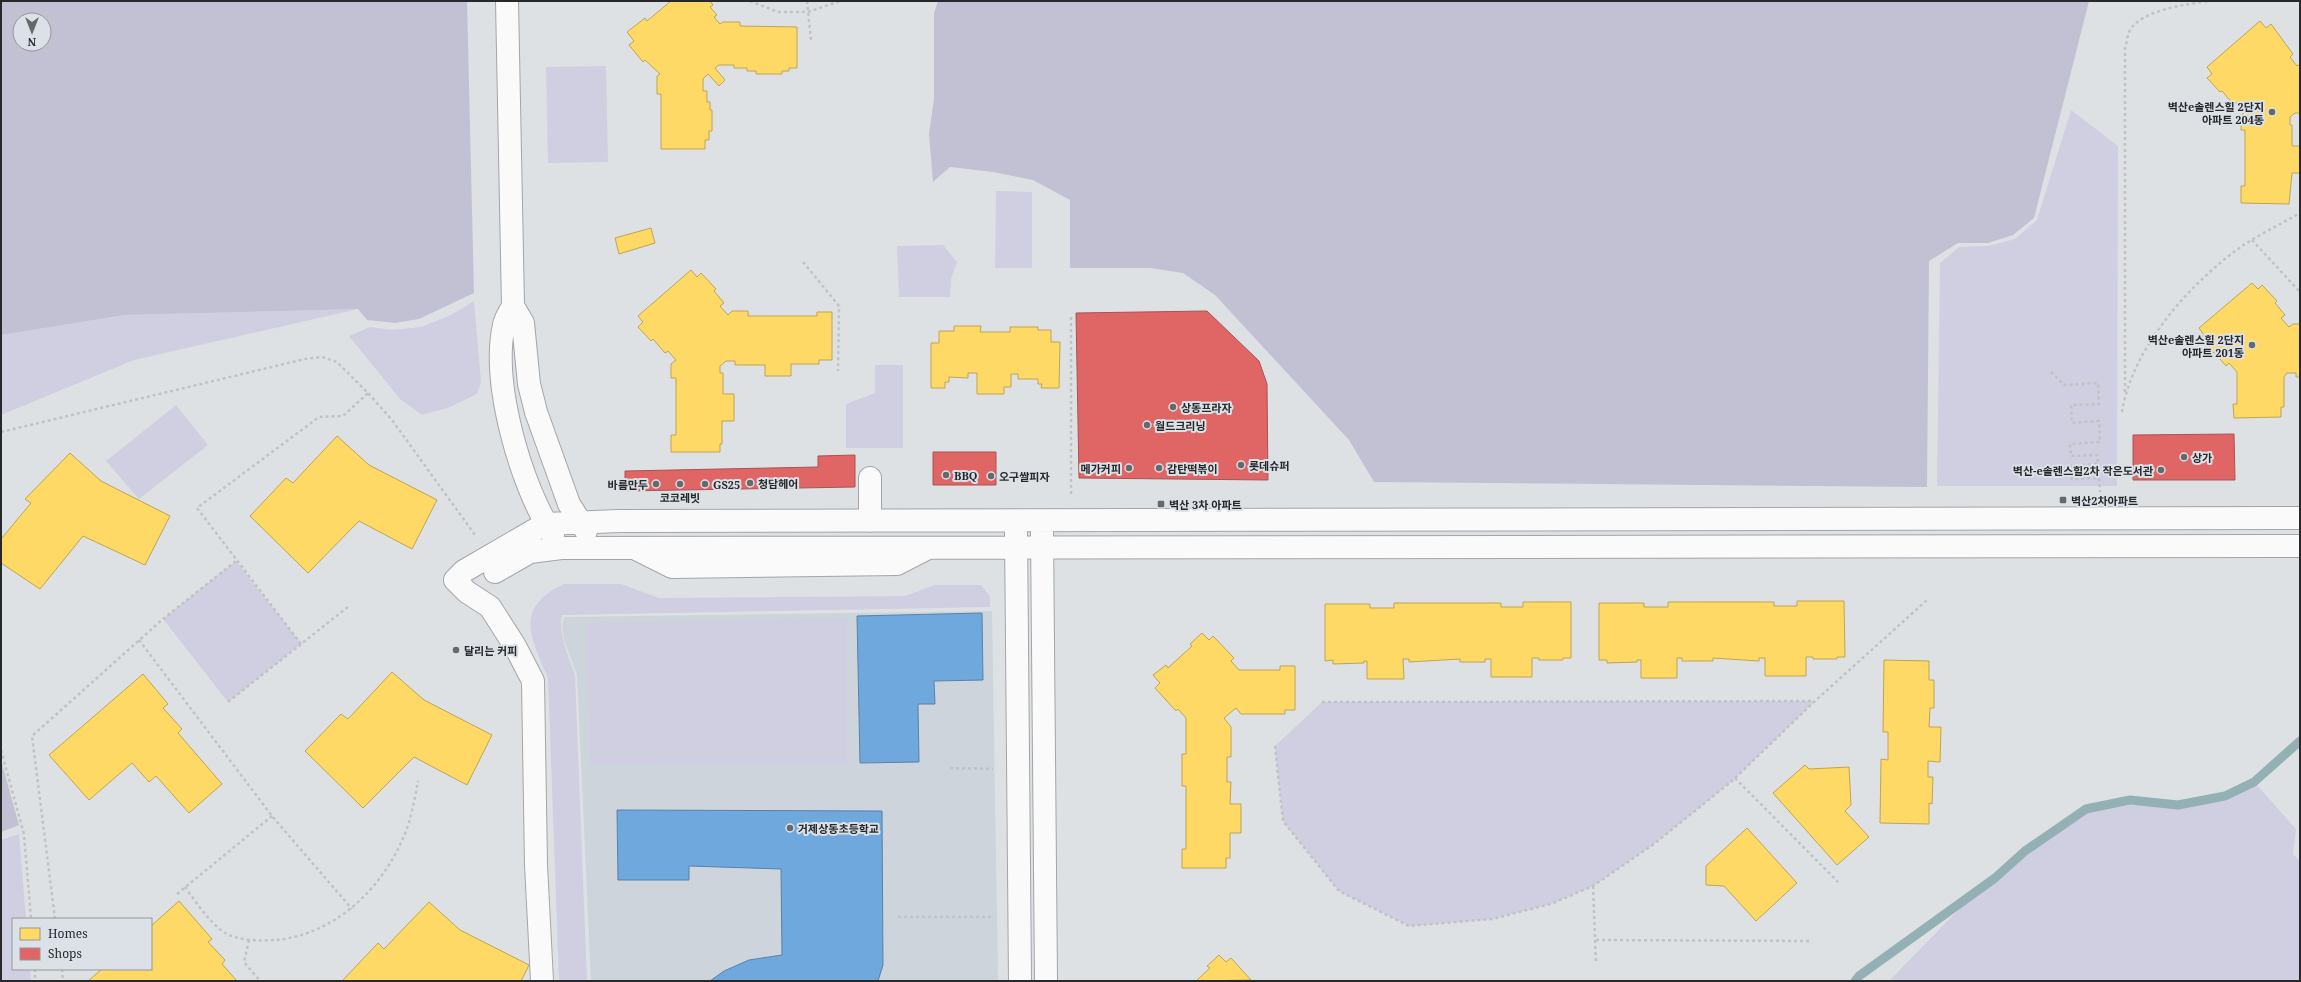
<svg xmlns="http://www.w3.org/2000/svg" width="2301" height="982" font-family="'Noto Serif','Noto Sans KR',serif">
<style>
.built{fill:#cdd4db}
.green{fill:#d0cee1}
.forest{fill:#c2c0d3;fill-rule:evenodd}
.homes{fill:#ffd966;stroke:#bea454}
.shops{fill:#e06666;stroke:#a85354}
.schools{fill:#6fa8dc;stroke:#5982a7}
.lines{fill:none;stroke-linecap:round;stroke-linejoin:round}
.stream{stroke:#93b1b4;stroke-width:9}
.minor-casing{stroke:#a3a5a8;stroke-width:24}
.path{stroke:#c1c2c4;stroke-width:2.5;stroke-dasharray:3 3;stroke-linecap:butt}
.minor{stroke:#fafafb;stroke-width:22}
.poi-dot{fill:#66696b;stroke:#dbe1e7;stroke-width:1.5}
.labels{text-anchor:middle;dominant-baseline:central;stroke-width:4;stroke-linejoin:round;paint-order:stroke}
.poi-label{font-size:11px;font-weight:bold;fill:#26282a;stroke:#dbe1e7;text-anchor:start}
</style>
<rect width="100%" height="100%" fill="#dee1e4"/>
<!-- built -->
<path class="built" d="M 992,611 L 998,981 L 591,981 L 577,675 L 564,640 L 562,626 L 564,617 Z"/>
<!-- green -->
<path class="green" d="M 606,66 L 608,162 L 548,163 L 546,67 Z
M 2071,110 L 2118,146 L 2117,486 L 1937,486 L 1940,263 L 1959,247 L 1988,246 L 2015,239 L 2037,220 Z
M 996,191 L 1032,192 L 1032,268 L 995,268 Z
M 943,245 L 957,262 L 951,279 L 950,297 L 899,297 L 897,246 Z
M 474,301 L 481,382 L 477,394 L 450,407 L 422,415 L 400,399 L 349,336 L 370,327 L 392,330 L 421,327 L 451,315 Z
M 358,309 L 134,360 L 1,415 L 1,335 L 125,315 Z
M 875,365 L 903,365 L 903,448 L 846,448 L 846,404 L 875,393 Z
M 176,405 L 208,445 L 139,499 L 106,461 Z
M 236,561 L 301,644 L 228,702 L 163,619 Z
M 564,584 L 621,584 L 659,598 L 905,596 L 935,585 L 981,585 L 990,596 L 990,607 L 562,615 C 558,636 569,656 575,675 L 587,981 L 559,981 L 548,678 C 530,636 514,608 564,584 Z
M 847,618 L 847,763 L 590,764 L 588,623 Z
M 1815,701 L 1732,781 L 1654,844 L 1593,886 L 1551,904 L 1492,919 L 1409,926 L 1339,891 L 1283,821 L 1275,746 L 1322,702 Z
M 2256,784 L 2296,829 L 2293,854 L 2300,861 L 2300,981 L 1889,981 L 1964,904 L 1997,882 L 2030,852 L 2087,813 L 2130,805 L 2180,808 L 2225,801 Z
M 19,834 L 26,919 L 13,919 L 13,969 L 30,969 L 31,981 L 1,981 L 1,840 Z"/>
<!-- forest -->
<path class="forest" d="M 1,1 L 467,1 L 474,293 L 419,319 L 395,323 L 367,320 L 358,309 L 125,315 L 1,335 ZM 20,20 L 44,20 L 44,44 L 20,44 Z
M 938,1 L 2089,1 L 2034,218 L 2013,235 L 1988,243 L 1958,243 L 1929,261 L 1927,487 L 1374,482 L 1349,440 L 1215,295 L 1183,273 L 1150,268 L 1070,268 L 1070,200 L 1033,180 L 993,172 L 950,167 L 933,182 L 929,134 L 934,99 L 934,13 Z
M 1,760 L 19,825 L 1,832 Z"/>
<!-- homes -->
<path class="homes" d="M 671,1 L 710,1 L 713,5 L 710,7 L 717,15 L 714,17 L 720,24 L 723,22 L 740,22 L 740,26 L 797,27 L 797,68 L 789,68 L 789,71 L 782,71 L 782,74 L 756,74 L 756,71 L 747,71 L 747,68 L 734,68 L 734,65 L 719,65 L 715,68 L 725,80 L 719,86 L 708,74 L 703,79 L 703,91 L 707,91 L 707,102 L 710,102 L 710,110 L 712,110 L 712,131 L 709,131 L 709,140 L 705,140 L 705,149 L 661,149 L 661,94 L 657,94 L 657,76 L 660,74 L 645,60 L 643,62 L 629,45 L 634,41 L 627,32 L 645,18 L 647,21 Z
M 2260,21 L 2266,28 L 2271,24 L 2293,54 L 2290,57 L 2297,66 L 2300,64 L 2300,113 L 2295,113 L 2290,117 L 2290,125 L 2292,125 L 2292,146 L 2300,146 L 2300,173 L 2292,173 L 2289,204 L 2241,203 L 2241,186 L 2245,186 L 2245,130 L 2241,130 L 2241,116 L 2245,111 L 2237,102 L 2234,105 L 2222,91 L 2220,92 L 2207,78 L 2212,74 L 2207,67 Z
M 651,228 L 655,243 L 619,254 L 615,238 Z
M 691,270 L 697,277 L 701,273 L 716,289 L 714,291 L 724,303 L 720,306 L 728,315 L 732,311 L 748,311 L 748,316 L 817,316 L 817,312 L 832,312 L 832,360 L 819,360 L 819,364 L 791,364 L 791,376 L 765,376 L 765,365 L 735,365 L 735,361 L 726,361 L 720,366 L 720,373 L 723,373 L 723,394 L 734,394 L 734,421 L 722,421 L 722,444 L 720,444 L 720,452 L 671,452 L 671,435 L 676,435 L 676,378 L 671,378 L 671,364 L 676,360 L 668,351 L 665,353 L 653,339 L 651,341 L 638,327 L 643,322 L 638,316 Z
M 2252,283 L 2258,289 L 2262,285 L 2277,301 L 2275,303 L 2285,315 L 2281,318 L 2289,327 L 2293,324 L 2300,324 L 2300,377 L 2296,377 L 2296,373 L 2287,373 L 2284,377 L 2284,407 L 2281,407 L 2281,417 L 2234,418 L 2233,404 L 2237,404 L 2237,372 L 2229,363 L 2226,366 L 2214,352 L 2212,353 L 2199,339 L 2204,335 L 2199,328 Z
M 954,326 L 981,326 L 980,332 L 1010,332 L 1010,327 L 1038,327 L 1038,330 L 1051,330 L 1051,342 L 1060,342 L 1059,388 L 1041,388 L 1042,384 L 1038,384 L 1038,379 L 1018,379 L 1018,374 L 1011,374 L 1011,387 L 1004,387 L 1004,394 L 977,394 L 977,373 L 968,373 L 968,378 L 949,377 L 949,382 L 945,382 L 945,388 L 931,388 L 931,343 L 939,343 L 939,331 L 954,331 Z
M 337,436 L 369,465 L 437,500 L 412,549 L 359,521 L 308,573 L 250,516 L 286,478 L 293,483 Z
M 70,453 L 101,481 L 170,516 L 145,565 L 83,536 L 40,589 L 1,563 L 1,539 L 31,503 L 25,499 Z
M 1797,601 L 1844,601 L 1845,657 L 1837,657 L 1837,659 L 1813,659 L 1813,657 L 1806,657 L 1806,676 L 1765,676 L 1765,658 L 1759,658 L 1759,661 L 1713,658 L 1713,661 L 1682,661 L 1682,658 L 1677,658 L 1677,678 L 1641,678 L 1641,660 L 1637,660 L 1637,662 L 1607,663 L 1607,660 L 1599,660 L 1599,603 L 1644,603 L 1644,607 L 1668,607 L 1668,602 L 1774,602 L 1774,606 L 1797,606 Z
M 1523,602 L 1571,602 L 1571,658 L 1563,658 L 1563,660 L 1539,660 L 1539,658 L 1532,658 L 1532,677 L 1491,677 L 1491,659 L 1485,659 L 1485,662 L 1460,662 L 1460,659 L 1409,662 L 1409,659 L 1403,659 L 1404,679 L 1367,679 L 1367,661 L 1364,661 L 1364,663 L 1333,664 L 1333,660 L 1325,661 L 1325,604 L 1370,604 L 1370,608 L 1394,608 L 1394,603 L 1501,603 L 1501,607 L 1523,607 Z
M 1202,633 L 1209,640 L 1213,636 L 1234,658 L 1231,661 L 1239,670 L 1280,670 L 1280,666 L 1295,666 L 1295,710 L 1285,710 L 1285,714 L 1241,714 L 1236,708 L 1224,718 L 1231,727 L 1231,757 L 1227,757 L 1227,782 L 1231,782 L 1230,804 L 1241,804 L 1241,833 L 1230,833 L 1230,858 L 1226,858 L 1226,868 L 1182,868 L 1182,849 L 1186,849 L 1186,786 L 1182,786 L 1182,754 L 1186,754 L 1186,718 L 1178,709 L 1176,711 L 1155,688 L 1160,683 L 1153,675 L 1166,665 L 1168,668 L 1192,646 L 1190,644 Z
M 1884,660 L 1929,661 L 1929,680 L 1934,680 L 1934,708 L 1930,708 L 1929,727 L 1941,727 L 1940,762 L 1928,761 L 1928,777 L 1933,777 L 1932,804 L 1929,803 L 1929,824 L 1880,823 L 1881,759 L 1888,760 L 1888,732 L 1883,732 Z
M 392,672 L 424,700 L 492,735 L 467,785 L 414,757 L 363,808 L 305,751 L 341,714 L 348,719 Z
M 143,674 L 168,704 L 163,708 L 182,729 L 178,733 L 222,784 L 189,813 L 156,776 L 149,782 L 132,763 L 89,800 L 49,755 Z
M 1805,765 L 1809,769 L 1849,767 L 1851,805 L 1845,811 L 1869,837 L 1837,865 L 1773,793 Z
M 1747,828 L 1797,883 L 1756,921 L 1724,886 L 1706,885 L 1706,866 Z
M 179,901 L 212,939 L 208,942 L 225,960 L 222,964 L 237,981 L 88,981 L 102,969 L 151,969 L 151,926 Z
M 429,902 L 460,930 L 529,965 L 521,981 L 342,981 L 378,943 L 384,949 Z
M 1219,955 L 1226,962 L 1231,958 L 1251,980 L 1196,981 L 1210,968 L 1207,966 Z"/>
<!-- shops -->
<path class="shops" d="M 1207,311 L 1259,361 L 1267,384 L 1268,480 L 1079,478 L 1076,313 Z
M 2234,434 L 2235,480 L 2133,480 L 2133,435 Z
M 933,452 L 996,452 L 996,485 L 933,485 Z
M 855,455 L 855,487 L 625,491 L 625,471 L 818,467 L 818,456 Z"/>
<!-- schools -->
<path class="schools" d="M 982,613 L 983,680 L 934,681 L 935,704 L 918,704 L 919,762 L 860,763 L 857,616 Z
M 617,810 L 882,811 L 883,965 L 878,981 L 710,981 L 724,971 L 749,960 L 782,955 L 781,869 L 689,866 L 689,880 L 618,880 Z"/>
<g class="lines">
<!-- stream -->
<path class="stream" d="M 1855,981 L 1859,976 L 1995,878 L 2025,851 L 2086,809 L 2130,800 L 2178,805 L 2225,796 L 2254,782 L 2300,741"/>
<!-- minor casing -->
<g class="minor-casing">
<path id="minor" d="M 507,1 L 513,306 L 523,323 L 529,384 L 536,412 L 569,504 L 586,531
M 513,306 C 510,312 505,318 504,325 C 491,383 521,486 553,535
M 870,521 L 870,478
M 1016,531 L 1020,981
M 1042,532 L 1046,981
M 638,550 L 672,567 L 897,564 L 928,548
M 495,572 L 530,552 L 561,548 L 2300,546
M 542,981 L 536,865 L 533,681 L 515,646 L 490,607 L 467,592 L 455,580 L 464,571 L 545,524 L 619,521 L 2300,518"/>
</g>
<!-- path -->
<path class="path" d="M 750,1 L 778,12 L 808,12 L 840,1
M 807,1 L 811,40
M 2252,240 L 2300,292
M 803,262 L 839,306 L 838,371
M 1071,317 L 1071,494
M 2051,372 L 2064,385 L 2098,383 L 2099,404 L 2071,405 L 2072,423 L 2099,421 L 2100,442 L 2070,444 L 2071,456 L 2097,455 L 2098,464 L 2071,466 L 2072,479 L 2099,478 L 2100,492
M 2125,392 L 2125,48 C 2127,43 2127,37 2129,32 C 2139,10 2188,4 2209,1
M 2122,412 C 2132,348 2190,283 2242,246 C 2260,234 2281,224 2300,213
M 1,432 L 305,359 L 322,357 L 337,362 L 368,393 L 392,420 L 475,535
M 139,640 L 272,816 L 352,909
M 301,644 L 197,508 L 319,417 L 343,416 L 368,393
M 228,702 L 349,606
M 1322,702 L 1814,701
M 1275,746 L 1283,821 L 1339,891 L 1409,926 L 1492,919 L 1551,904 L 1593,886 L 1654,844 L 1732,781 L 1815,701 L 1927,600
M 1,750 L 24,834 L 31,919
M 950,768 L 993,769
M 1735,778 L 1838,882
M 1593,886 L 1596,964
M 185,887 C 196,902 207,919 222,931 C 236,941 259,941 275,940 C 336,935 385,886 406,831 C 412,815 415,797 418,781
M 177,894 L 272,816
M 898,917 L 994,917
M 55,919 L 32,736 L 163,619 L 236,561
M 249,940 L 244,962 L 260,981
M 1596,940 L 1812,941
M 35,969 L 35,981
M 62,969 L 63,981"/>
<!-- minor -->
<use href="#minor" class="minor"/>
</g>
<!-- markers -->
<g class="poi-dot">
<circle cx="2272" cy="112" r="4"/>
<circle cx="2252" cy="345" r="4"/>
<circle cx="1173" cy="407" r="4"/>
<circle cx="1147" cy="425" r="4"/>
<circle cx="2184" cy="457" r="4"/>
<circle cx="1241" cy="465" r="4"/>
<circle cx="1129" cy="468" r="4"/>
<circle cx="1159" cy="468" r="4"/>
<circle cx="2161" cy="470" r="4"/>
<circle cx="946" cy="475" r="4"/>
<circle cx="991" cy="476" r="4"/>
<circle cx="750" cy="483" r="4"/>
<circle cx="656" cy="484" r="4"/>
<circle cx="680" cy="484" r="4"/>
<circle cx="705" cy="484" r="4"/>
<rect x="2059" y="496" width="8" height="8" rx="2"/>
<rect x="1157" y="500" width="8" height="8" rx="2"/>
<circle cx="456" cy="650" r="4"/>
<circle cx="790" cy="828" r="4"/>
</g>
<g class="labels">
<!-- poi labels -->
<g class="poi-label">
<text x="2264" y="106" text-anchor="end">벽산e솔렌스힐 2단지<tspan x="2264" dy="13">아파트 204동</tspan></text>
<text x="2244" y="339" text-anchor="end">벽산e솔렌스힐 2단지<tspan x="2244" dy="13">아파트 201동</tspan></text>
<text x="1181" y="407">상동프라자</text>
<text x="1155" y="425">월드크리닝</text>
<text x="2192" y="457">상가</text>
<text x="1249" y="465">롯데슈퍼</text>
<text x="1121" y="468" text-anchor="end">메가커피</text>
<text x="1167" y="468">감탄떡볶이</text>
<text x="2153" y="470" text-anchor="end">벽산-e솔렌스힐2차 작은도서관</text>
<text x="954" y="475">BBQ</text>
<text x="999" y="476">오구쌀피자</text>
<text x="758" y="483">청담헤어</text>
<text x="648" y="484" text-anchor="end">바름만두</text>
<text x="713" y="484">GS25</text>
<text x="680" y="497" text-anchor="middle">코코레빗</text>
<text x="2071" y="500">벽산2차아파트</text>
<text x="1169" y="504">벽산 3차 아파트</text>
<text x="464" y="650">달리는 커피</text>
<text x="798" y="828">거제상동초등학교</text>
</g>
</g>
<!-- border -->
<rect width="2301" height="982" fill="none" stroke="#26282a" stroke-width="4"/>
<!-- legend -->
<rect x="12" y="918" width="140" height="52" fill="#dbe1e7" stroke="#93979b"/>
<rect x="20" y="928" width="20" height="12" fill="#ffd966" stroke="#93979b"/>
<text x="48" y="938" font-size="12" fill="#26282a">Homes</text>
<rect x="20" y="948" width="20" height="12" fill="#e06666" stroke="#93979b"/>
<text x="48" y="958" font-size="12" fill="#26282a">Shops</text>
<!-- north arrow -->
<g transform="translate(32 32) rotate(180)"><circle r="19" fill="#dbe1e7" stroke="#93979b"/>
<path d="M0-3L7 15L0 10L-7 15Z" fill="#66696b"/>
<text y="-6" font-size="11" font-weight="bold" text-anchor="middle" fill="#26282a">N</text>
</g>
</svg>
